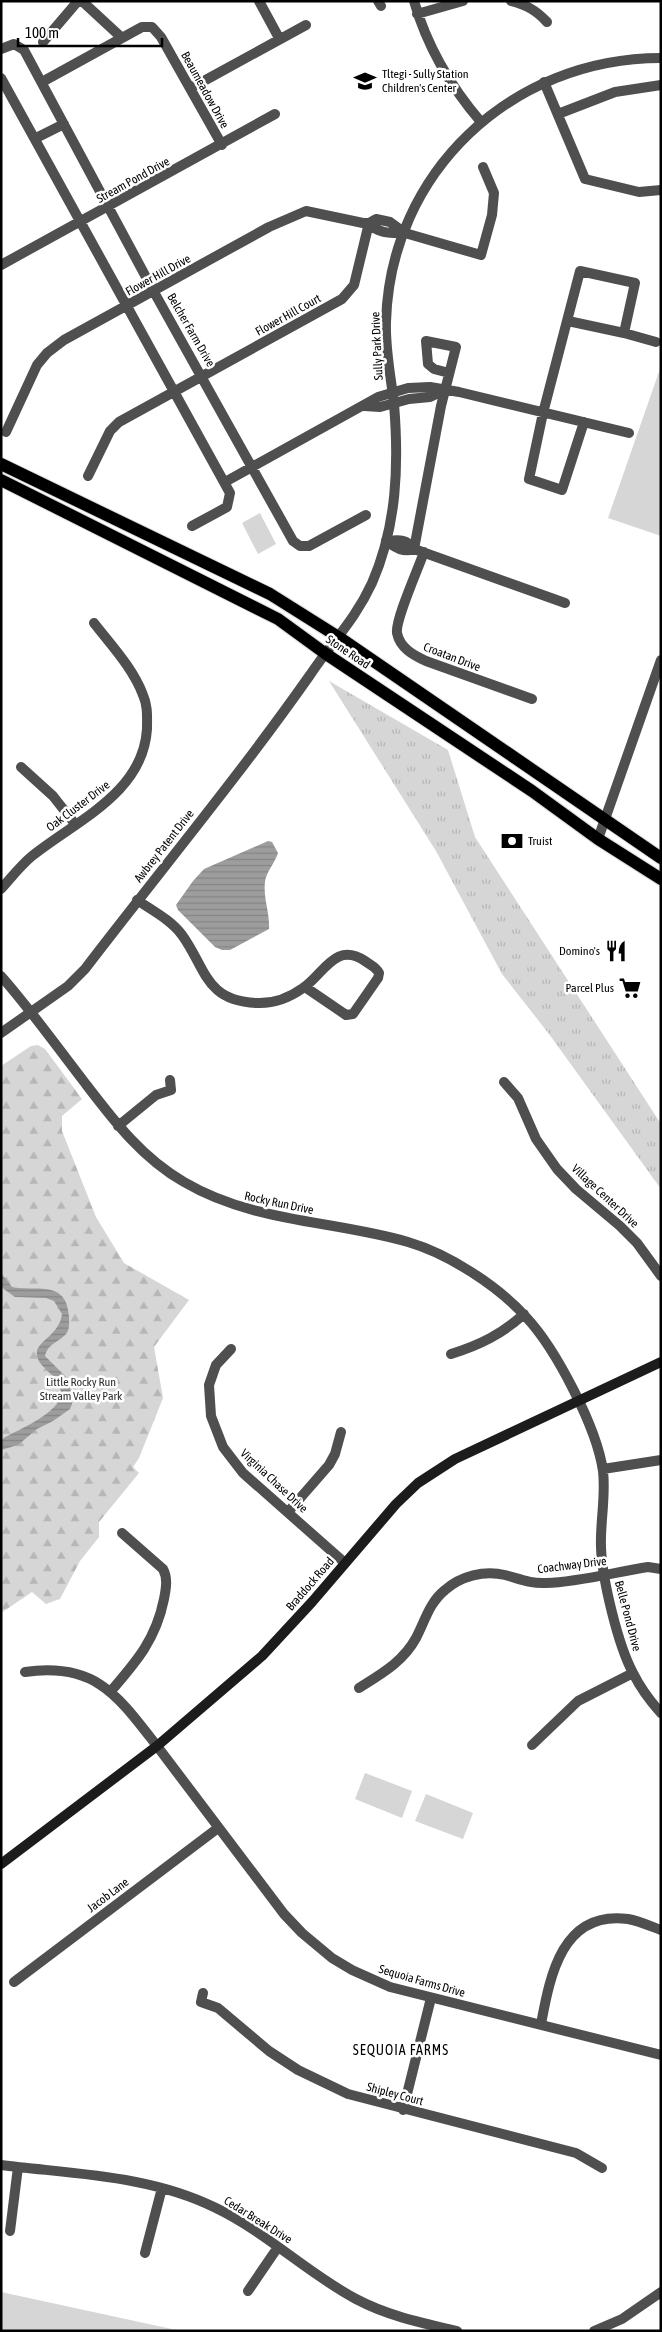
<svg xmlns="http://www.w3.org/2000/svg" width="662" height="2332" font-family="'Asap Condensed',sans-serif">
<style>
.grass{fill:url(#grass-tufts)}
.forest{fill:url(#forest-firs)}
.park{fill:#d6d6d6}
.water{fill:url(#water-rules)}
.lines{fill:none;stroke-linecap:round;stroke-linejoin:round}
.primary-casing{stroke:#dbdbdb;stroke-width:14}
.minor{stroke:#4f4f4f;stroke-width:10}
.tertiary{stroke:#4f4f4f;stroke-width:10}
.secondary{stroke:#1c1c1c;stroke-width:10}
.primary{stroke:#000;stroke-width:12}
.labels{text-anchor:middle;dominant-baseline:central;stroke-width:5;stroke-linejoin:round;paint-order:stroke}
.poi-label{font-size:12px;fill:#000;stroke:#fff;text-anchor:start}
.street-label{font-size:12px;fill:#000;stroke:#fff}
.park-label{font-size:12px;fill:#2d2d2d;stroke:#fff}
.neighbourhood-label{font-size:14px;letter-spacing:1px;fill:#000;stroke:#fff}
</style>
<defs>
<pattern id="grass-tufts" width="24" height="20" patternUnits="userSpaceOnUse" patternTransform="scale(1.25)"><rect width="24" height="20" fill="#d6d6d6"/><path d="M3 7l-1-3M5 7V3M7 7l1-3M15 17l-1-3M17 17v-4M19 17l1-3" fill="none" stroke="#b6b6b6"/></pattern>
<pattern id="forest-firs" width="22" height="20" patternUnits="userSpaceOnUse" patternTransform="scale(1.25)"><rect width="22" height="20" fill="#d6d6d6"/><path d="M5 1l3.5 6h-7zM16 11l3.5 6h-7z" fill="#b6b6b6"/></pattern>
<pattern id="water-rules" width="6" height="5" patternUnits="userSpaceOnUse" patternTransform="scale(1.25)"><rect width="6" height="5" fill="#9d9d9d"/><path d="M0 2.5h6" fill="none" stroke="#858585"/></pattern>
</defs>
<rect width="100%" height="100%" fill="#fff"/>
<!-- grass -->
<path class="grass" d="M 329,681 L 448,750 L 475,837 L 661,1124 L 661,1189 L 549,1034 L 502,974 L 436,851 Z"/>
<!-- forest -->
<path class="forest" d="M 38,1045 L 45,1049 L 82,1099 L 62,1116 L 62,1131 L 96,1217 L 124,1263 L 189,1300 L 154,1347 L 163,1398 L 139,1458 L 133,1467 L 139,1473 L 99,1522 L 99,1537 L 80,1561 L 60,1599 L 46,1604 L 32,1592 L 1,1613 L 1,1066 L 31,1046 Z"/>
<!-- park -->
<path class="park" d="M 661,366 L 661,536 L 608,518 Z
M 260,513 L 276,544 L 258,554 L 242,523 Z
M 365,1773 L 412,1791 L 402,1818 L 355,1799 Z
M 426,1794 L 473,1813 L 463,1839 L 415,1821 Z
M 1,2292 L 181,2331 L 1,2331 Z"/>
<!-- water -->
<path class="water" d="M 268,841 L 272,842 L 278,853 C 275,863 266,872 265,882 C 263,898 270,913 269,929 L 230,950 L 222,950 L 215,947 L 178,910 L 176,905 L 193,881 L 204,869 Z
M 1,1273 L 12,1287 C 37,1292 66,1279 69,1316 C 69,1322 70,1329 66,1334 C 58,1343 48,1343 45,1356 L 67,1378 L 70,1386 L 72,1404 L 70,1409 L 53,1421 L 37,1429 L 18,1445 L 1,1450 L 1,1440 C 21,1427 50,1419 62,1396 C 59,1373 40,1370 37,1356 C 34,1341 59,1337 62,1314 L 54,1301 L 46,1298 L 15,1297 L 1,1287 Z"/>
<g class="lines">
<!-- primary casing -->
<g class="primary-casing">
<path id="primary" d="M 1,464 L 270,594 L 340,638 L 661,858
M 1,480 L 278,619 L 326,654 L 532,791 L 598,839 L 661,879"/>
</g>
<!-- minor -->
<path class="minor" d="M 82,1 L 122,38
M 259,1 L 279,38
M 378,1 L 381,6
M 414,1 C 427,46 451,87 481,122
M 511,1 C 526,5 536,10 547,22
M 417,14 L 463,1
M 43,42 L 78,1
M 1,49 L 14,44 L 24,50 L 154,292 L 293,541 L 300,546 L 309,546 L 366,515
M 1,78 L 230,493 L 227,507 L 192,526
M 42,82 L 142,27 L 152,27 L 161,37 L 222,145
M 544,82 L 585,179 L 639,192 L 661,190
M 191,88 L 306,25
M 558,114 L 615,92 L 661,85
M 36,138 L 64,124
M 369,223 C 378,234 391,233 404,233
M 1,265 L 275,114
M 568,321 L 624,333
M 364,406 L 380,407 L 409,399 L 430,397 L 445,390
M 584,422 L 562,490 L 529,479 L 543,413 L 580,271 L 635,283 L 624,333 L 656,342
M 6,432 L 37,365 L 47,353 L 64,340 L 269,227 L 306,211 L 363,223 L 369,223 L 376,219 L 390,222 L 405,233 L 481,255 L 492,215 L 494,193 L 483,167
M 88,476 L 110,431 L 119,422 L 342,299 L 354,285 L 369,223
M 225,482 L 378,397 L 408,388 L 430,387 L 459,392 L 629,433
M 386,541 C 395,547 402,553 414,549 L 565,603
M 386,541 C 398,540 406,538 414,549
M 414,549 L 441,406 L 456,347 L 426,341 L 428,364 L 434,369 L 449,373
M 424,552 C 419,567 395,620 397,633 C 400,648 413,655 426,661 L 532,699
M 21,767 L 53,796 L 75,824
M 598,839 L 661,660
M 1,889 C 11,878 20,866 32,856 C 77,820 143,793 147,729 C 147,717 148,706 143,695 C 133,668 111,645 94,623
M 137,900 C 153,911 171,920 182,935 C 206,968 205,1001 256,1003 C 273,1004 289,998 303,988 C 324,974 335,941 365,961 C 370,965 376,967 379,973 L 378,978 L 353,1014 L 346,1015 L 305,987
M 1,976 C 31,1010 57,1047 85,1083 C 114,1121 142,1158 184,1182 C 254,1223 332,1220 408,1242 C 449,1254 498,1286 526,1317 C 556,1349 597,1428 603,1471 C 606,1497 600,1522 601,1547 C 602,1579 618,1645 633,1673 C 640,1687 650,1701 661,1713
M 504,1082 L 518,1098 L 536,1139 L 557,1169 L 576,1189 L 620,1226 L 637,1243 L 661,1276
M 118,1126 L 156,1095 L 171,1090 L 170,1080
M 231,1349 L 216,1365 L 209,1385 L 211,1416 L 223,1447 L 243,1473 L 345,1563
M 451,1354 C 480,1345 502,1334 524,1314
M 603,1469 L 661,1460
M 288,1512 L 329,1465 L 335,1454 L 341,1432
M 25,1672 C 96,1662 118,1696 157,1746
M 359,1688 C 381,1674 403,1662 416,1638 C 425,1621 429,1603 445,1590 C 461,1576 484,1570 505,1575 C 520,1579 531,1584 546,1583 C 580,1582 615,1572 648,1567 L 661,1569
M 111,1691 C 137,1661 156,1639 164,1599 C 166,1589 168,1578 163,1569 L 122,1533
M 532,1745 L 578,1701 L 633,1673
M 14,1982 L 218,1828
M 203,1993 L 201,2002 L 218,2008 L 269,2051 L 298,2070 L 348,2094 L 576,2153 L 602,2168
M 541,2024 C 550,1976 562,1910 628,1919 C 639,1921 650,1926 661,1930
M 403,2110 L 431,1998
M 1,2165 C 73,2174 150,2175 216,2208 C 266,2232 307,2273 356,2299 C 388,2316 422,2323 457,2331
M 10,2231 L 18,2167
M 145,2253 L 162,2188
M 248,2291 L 278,2247
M 594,2331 L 622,2319 L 661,2292"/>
<!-- tertiary -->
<path class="tertiary" d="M 1,1033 L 68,986 L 85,969 C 160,871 239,776 310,675 C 332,642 355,620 372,583 C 397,526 399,465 394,404 C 391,377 385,350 386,322 C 390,172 512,58 661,58
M 157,1746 L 284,1914 L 302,1933 L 332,1958 L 352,1970 L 390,1987 L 661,2055"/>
<!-- secondary -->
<path class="secondary" d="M 1,1864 L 157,1746 L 262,1656 L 312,1602 L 396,1504 L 418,1483 L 455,1459 L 661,1362"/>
<!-- primary -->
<use href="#primary" class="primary"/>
</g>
<!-- icons -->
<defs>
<g id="school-bare" transform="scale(1.725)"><path d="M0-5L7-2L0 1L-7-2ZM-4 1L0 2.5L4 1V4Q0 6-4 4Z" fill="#000" stroke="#fff" stroke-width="2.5" paint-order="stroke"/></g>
<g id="bank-bare" transform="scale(1.725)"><path d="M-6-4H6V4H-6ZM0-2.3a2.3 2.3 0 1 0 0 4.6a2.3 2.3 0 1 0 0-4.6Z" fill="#000" stroke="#fff" stroke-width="2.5" paint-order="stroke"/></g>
<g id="restaurant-bare" transform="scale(1.725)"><path d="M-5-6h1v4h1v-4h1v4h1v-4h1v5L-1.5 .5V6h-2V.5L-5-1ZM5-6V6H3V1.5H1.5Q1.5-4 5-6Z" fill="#000" stroke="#fff" stroke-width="2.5" paint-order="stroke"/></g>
<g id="supermarket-bare" transform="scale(1.725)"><path d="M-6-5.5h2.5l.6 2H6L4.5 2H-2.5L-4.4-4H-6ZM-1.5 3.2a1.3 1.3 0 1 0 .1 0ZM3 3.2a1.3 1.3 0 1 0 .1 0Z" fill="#000" stroke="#fff" stroke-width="2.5" paint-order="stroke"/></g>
</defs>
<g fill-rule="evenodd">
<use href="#school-bare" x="365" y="81"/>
<use href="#bank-bare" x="512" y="841"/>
<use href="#restaurant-bare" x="616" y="951"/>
<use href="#supermarket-bare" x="630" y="988"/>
</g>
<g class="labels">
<!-- poi labels -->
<g class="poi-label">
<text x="382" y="74">Tltegi - Sully Station<tspan x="382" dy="14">Children's Center</tspan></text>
<text x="528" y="841">Truist</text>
<text x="600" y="951" text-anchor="end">Domino's</text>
<text x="614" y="988" text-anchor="end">Parcel Plus</text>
</g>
<!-- street labels -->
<g class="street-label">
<text transform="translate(205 90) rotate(61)">Beaumeadow Drive</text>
<text transform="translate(133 180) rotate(-29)">Stream Pond Drive</text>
<text transform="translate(158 275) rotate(-29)">Flower Hill Drive</text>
<text transform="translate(288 315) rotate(-29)">Flower Hill Court</text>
<text transform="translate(191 330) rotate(60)">Belcher Farm Drive</text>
<text transform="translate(377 346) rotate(-93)">Sully Park Drive</text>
<text transform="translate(348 652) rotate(34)">Stone Road</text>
<text transform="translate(452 657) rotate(21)">Croatan Drive</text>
<text transform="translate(78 806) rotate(-37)">Oak Cluster Drive</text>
<text transform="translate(164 846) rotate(-52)">Awbrey Patent Drive</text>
<text transform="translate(605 1196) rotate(43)">Village Center Drive</text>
<text transform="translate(279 1203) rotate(12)">Rocky Run Drive</text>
<text transform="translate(274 1481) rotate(43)">Virginia Chase Drive</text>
<text transform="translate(572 1565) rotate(-7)">Coachway Drive</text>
<text transform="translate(310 1584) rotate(-49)">Braddock Road</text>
<text transform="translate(628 1616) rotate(75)">Belle Pond Drive</text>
<text transform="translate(108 1895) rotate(-37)">Jacob Lane</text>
<text transform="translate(422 1981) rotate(16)">Sequoia Farms Drive</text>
<text transform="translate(395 2094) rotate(15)">Shipley Court</text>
<text transform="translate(258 2220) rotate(32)">Cedar Break Drive</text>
</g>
<!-- park labels -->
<g class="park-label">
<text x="81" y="1382">Little Rocky Run<tspan x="81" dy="14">Stream Valley Park</tspan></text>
</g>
<!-- neighbourhood labels -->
<g class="neighbourhood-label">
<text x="401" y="2050">SEQUOIA FARMS</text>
</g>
</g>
<!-- border -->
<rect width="662" height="2332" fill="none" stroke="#000000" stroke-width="5"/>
<!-- scale -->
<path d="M18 38v8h144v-8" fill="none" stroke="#000000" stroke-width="2.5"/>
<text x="25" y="38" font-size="15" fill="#000000" stroke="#ffffff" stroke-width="4" paint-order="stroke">100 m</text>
</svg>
